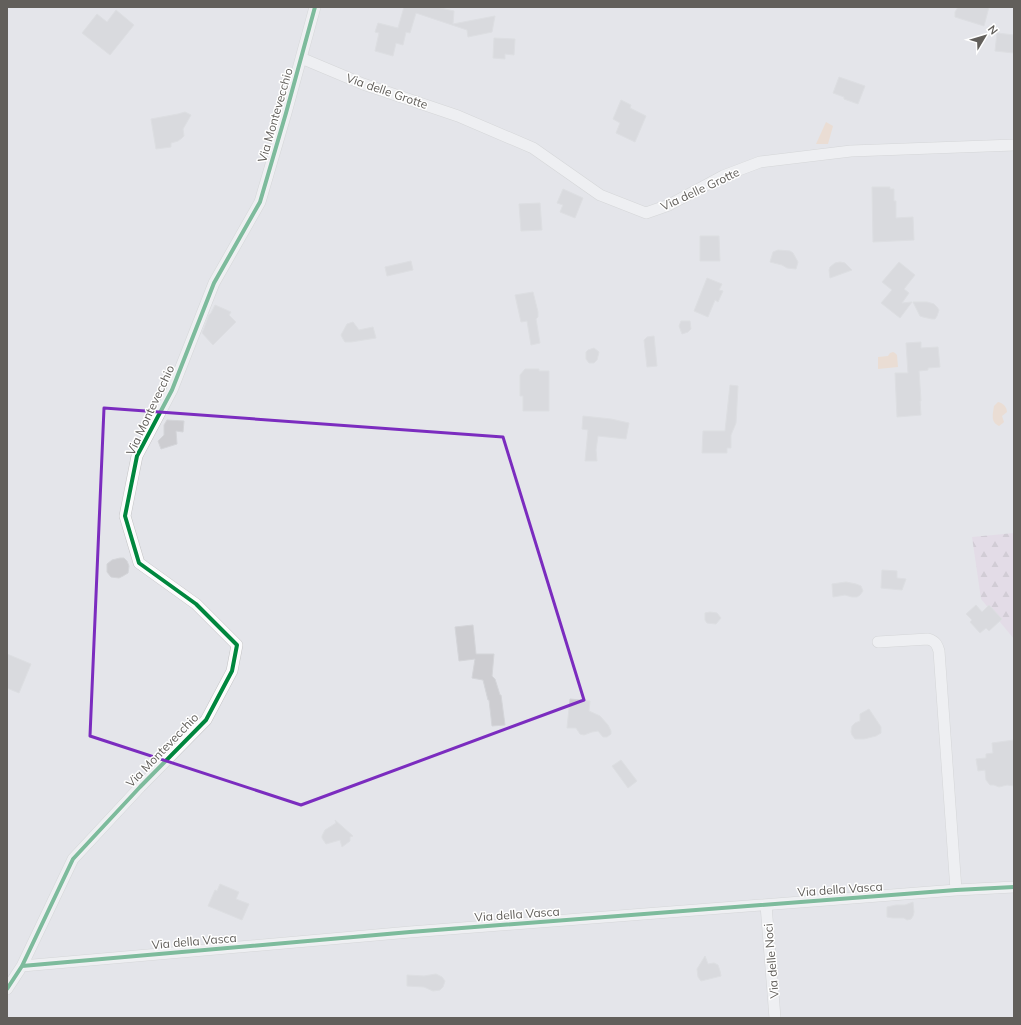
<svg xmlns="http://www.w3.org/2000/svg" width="1021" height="1025" font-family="Mulish,sans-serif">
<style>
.forest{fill:url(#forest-firs)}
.water{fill:#f2d3bb}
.building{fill:#cdcdd1;stroke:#d4d5d9}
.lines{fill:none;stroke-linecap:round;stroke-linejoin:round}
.street-casing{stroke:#c3c3c5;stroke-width:12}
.street{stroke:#fbfbfc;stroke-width:11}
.cycleway-casing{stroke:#fff;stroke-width:6}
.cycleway{stroke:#00873e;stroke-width:4}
.marked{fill:none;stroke:#7b2cbf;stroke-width:3;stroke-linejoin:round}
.labels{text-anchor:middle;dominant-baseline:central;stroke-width:3;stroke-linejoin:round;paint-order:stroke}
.street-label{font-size:12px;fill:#625f5b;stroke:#fff}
</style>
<defs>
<pattern id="forest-firs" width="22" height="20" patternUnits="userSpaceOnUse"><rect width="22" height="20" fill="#e3d1e5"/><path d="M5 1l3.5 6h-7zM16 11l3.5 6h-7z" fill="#bbadbd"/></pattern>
</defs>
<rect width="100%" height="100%" fill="#e4e5ea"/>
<!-- forest -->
<path class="forest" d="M 1014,533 L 1014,639 L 981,599 L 972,537 Z"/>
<!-- water -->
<path class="water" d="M 826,122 L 833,126 L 828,144 L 816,144 Z
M 893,352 L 895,353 L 897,355 L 898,367 L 878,369 L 878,357 L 888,356 L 890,353 Z
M 998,402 C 1003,403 1007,407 1007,412 L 1002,416 L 1004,422 L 1003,423 L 999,426 C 990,422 993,414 994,406 Z"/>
<!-- building -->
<path class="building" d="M 404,7 L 436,7 L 454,11 L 453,24 L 495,16 L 492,32 L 468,37 L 467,30 L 416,13 L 410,33 L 406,32 L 403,45 L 396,43 L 393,56 L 375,51 L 379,33 L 375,32 L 378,23 L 398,28 Z
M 958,7 L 989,7 L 984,26 L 955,17 L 955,12 Z
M 116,10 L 134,25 L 110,55 L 82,33 L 97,14 L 107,22 Z
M 997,33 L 1014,35 L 1014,53 L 995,51 Z
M 494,38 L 515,39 L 514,55 L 505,54 L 505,59 L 493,58 Z
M 839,77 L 865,86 L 858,104 L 844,99 L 844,97 L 833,93 Z
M 621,100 L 631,105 L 630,108 L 646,116 L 635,142 L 616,133 L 620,123 L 613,119 Z
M 185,112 L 191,115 L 183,129 L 184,136 L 182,138 L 178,141 L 171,143 L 171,147 L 156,149 L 151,119 L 178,114 Z
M 872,187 L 890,187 L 890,189 L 894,189 L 894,201 L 896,201 L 896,218 L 913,217 L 914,240 L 873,242 Z
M 563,189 L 583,198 L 575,218 L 560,212 L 563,205 L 557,203 Z
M 540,203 L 542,230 L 521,231 L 519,204 Z
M 700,236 L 719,236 L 720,261 L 700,261 Z
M 778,250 L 790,251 L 793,253 L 798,262 L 796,269 L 787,268 L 782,265 L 770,262 L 773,252 Z
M 411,261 L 413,270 L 387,276 L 385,267 Z
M 840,262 L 845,263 L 852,270 L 830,278 L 829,270 L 830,267 L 835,263 Z
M 899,262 L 915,275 L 904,289 L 909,293 L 902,303 L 912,302 L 900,318 L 881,303 L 892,290 L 882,282 Z
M 707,278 L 722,284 L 719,290 L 723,291 L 718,302 L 715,300 L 708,317 L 694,311 Z
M 533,292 L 538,312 L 538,317 L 536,319 L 540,343 L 531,345 L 527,321 L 521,322 L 515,295 Z
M 913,302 L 927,302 L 934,304 L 937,307 L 939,310 L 937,316 L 935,319 L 932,319 L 923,317 L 920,316 Z
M 215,305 L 231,312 L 229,315 L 236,322 L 213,345 L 202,333 L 209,315 L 211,313 Z
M 681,321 L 690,321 L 691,329 L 688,332 L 682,334 L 679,326 Z
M 353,322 L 359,330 L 373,327 L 376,338 L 351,342 L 345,342 L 343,339 L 341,335 L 347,324 Z
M 654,336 L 657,366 L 647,367 L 644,340 L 647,337 Z
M 921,342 L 921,348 L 938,347 L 940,367 L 928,368 L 928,370 L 919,371 L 921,401 L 920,401 L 921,415 L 897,417 L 895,373 L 908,373 L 906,343 Z
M 594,348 L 599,352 L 597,360 L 594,363 L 589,363 L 586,359 L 586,352 L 588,350 Z
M 525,369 L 539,369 L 539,371 L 549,371 L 549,411 L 523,411 L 523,396 L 520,396 L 520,375 Z
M 730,385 L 738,386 L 736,423 L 731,435 L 731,448 L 727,448 L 727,453 L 702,453 L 703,431 L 725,431 Z
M 583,416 L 611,419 L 629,423 L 626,439 L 598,436 L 596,450 L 597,461 L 585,461 L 588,430 L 582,429 Z
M 167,420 L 184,421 L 183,432 L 176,431 L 177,444 L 161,449 L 158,441 L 164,435 L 164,425 Z
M 120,558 L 124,558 L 127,561 L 129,566 L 128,573 L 123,576 L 119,578 L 111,577 L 107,572 L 107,564 L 112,560 Z
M 882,570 L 897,571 L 897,578 L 906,579 L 902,590 L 881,588 Z
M 846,582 L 856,584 L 861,586 L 863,591 L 860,595 L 857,597 L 852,597 L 845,595 L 833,597 L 832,584 Z
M 976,605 L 982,612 L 989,605 L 1002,619 L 989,631 L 986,628 L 980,633 L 970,622 L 972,620 L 966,614 Z
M 710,612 L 717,613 L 721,618 L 716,624 L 707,623 L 705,620 L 705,613 Z
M 473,625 L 476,654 L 494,654 L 492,676 L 495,679 L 500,695 L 501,695 L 505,725 L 492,726 L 489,700 L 488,700 L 483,680 L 472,678 L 475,659 L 459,661 L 455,627 Z
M 7,654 L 31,664 L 19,693 L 7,688 Z
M 570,699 L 590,701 L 589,711 L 600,716 L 608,725 L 611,731 L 611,734 L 607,737 L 603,737 L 598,731 L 592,732 L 584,735 L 580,734 L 576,728 L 567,728 Z
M 869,709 L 881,727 L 881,733 L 876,736 L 864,739 L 855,739 L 852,735 L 851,732 L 852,726 L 855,723 L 860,721 L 860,714 Z
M 1014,740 L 1014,786 L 1007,785 L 999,787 L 994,785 L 990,785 L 986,780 L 985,770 L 978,771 L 976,759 L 986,758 L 986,754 L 993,753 L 992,743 Z
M 621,760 L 637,781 L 628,788 L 612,766 Z
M 335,820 L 353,836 L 350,837 L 350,841 L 342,847 L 340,840 L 326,844 L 322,838 L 322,836 L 325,830 L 336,823 Z
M 220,884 L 239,892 L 236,899 L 249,904 L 242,920 L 208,906 L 215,890 L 217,891 Z
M 913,902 L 914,912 L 913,916 L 911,919 L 907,920 L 904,918 L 893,918 L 887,917 L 887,907 L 896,905 L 905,905 Z
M 705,956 L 708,964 L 714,963 L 718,965 L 720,971 L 721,976 L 701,981 L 698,977 L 697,969 Z
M 436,974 L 442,977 L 445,981 L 443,987 L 440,990 L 433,991 L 424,987 L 407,986 L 407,975 L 424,976 Z"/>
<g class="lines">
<!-- street casing -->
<g class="street-casing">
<path id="street" d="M 301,58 L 363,84 L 458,116 L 533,148 L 600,195 L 646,213 L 669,205 L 723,176 L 760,162 L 851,151 L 1014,145
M 878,642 L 928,639 C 935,641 937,644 939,651 L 956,890
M 766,905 L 775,1018
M 22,966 L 410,932 L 956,890 L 1014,887
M 7,989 L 22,966 L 73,859 L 140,787 L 206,720 L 232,671 L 237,645 L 196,604 L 139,563 L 125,516 L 137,456 L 172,390 L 214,283 L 260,202 L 286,113 L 315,7"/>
</g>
<!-- street -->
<use href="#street" class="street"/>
<!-- cycleway casing -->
<g class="cycleway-casing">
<path id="cycleway" d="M 22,966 L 410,932 L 956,890 L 1014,887
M 7,989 L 22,966 L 73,859 L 140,787 L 206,720 L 232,671 L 237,645 L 196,604 L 139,563 L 125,516 L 137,456 L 172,390 L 214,283 L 260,202 L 286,113 L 315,7"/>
</g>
<!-- cycleway -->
<use href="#cycleway" class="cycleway"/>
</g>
<!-- marked area -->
<path d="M0 0H1021V1025H0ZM 104,408 L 503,437 L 584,700 L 301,805 L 90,736 Z" fill="#e4e5ea" fill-opacity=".55" fill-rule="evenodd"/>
<path class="marked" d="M 104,408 L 503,437 L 584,700 L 301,805 L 90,736 Z"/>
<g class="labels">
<!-- street labels -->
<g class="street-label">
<text transform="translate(387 91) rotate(19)">Via delle Grotte</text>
<text transform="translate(275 115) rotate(-74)">Via Montevecchio</text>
<text transform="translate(700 189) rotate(-25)">Via delle Grotte</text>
<text transform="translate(150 410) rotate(-65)">Via Montevecchio</text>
<text transform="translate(162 750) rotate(-46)">Via Montevecchio</text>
<text transform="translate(840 889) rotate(-4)">Via della Vasca</text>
<text transform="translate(517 914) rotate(-4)">Via della Vasca</text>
<text transform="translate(194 941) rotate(-5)">Via della Vasca</text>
<text transform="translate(771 961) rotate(-95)">Via delle Noci</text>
</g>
</g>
<!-- border -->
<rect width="1021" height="1025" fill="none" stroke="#625f5b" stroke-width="16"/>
<!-- north arrow -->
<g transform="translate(985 36) rotate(52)" stroke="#ffffff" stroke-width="3" paint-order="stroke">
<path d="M0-3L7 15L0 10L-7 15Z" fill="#625f5b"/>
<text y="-6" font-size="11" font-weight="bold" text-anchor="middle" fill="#625f5b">N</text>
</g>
</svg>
